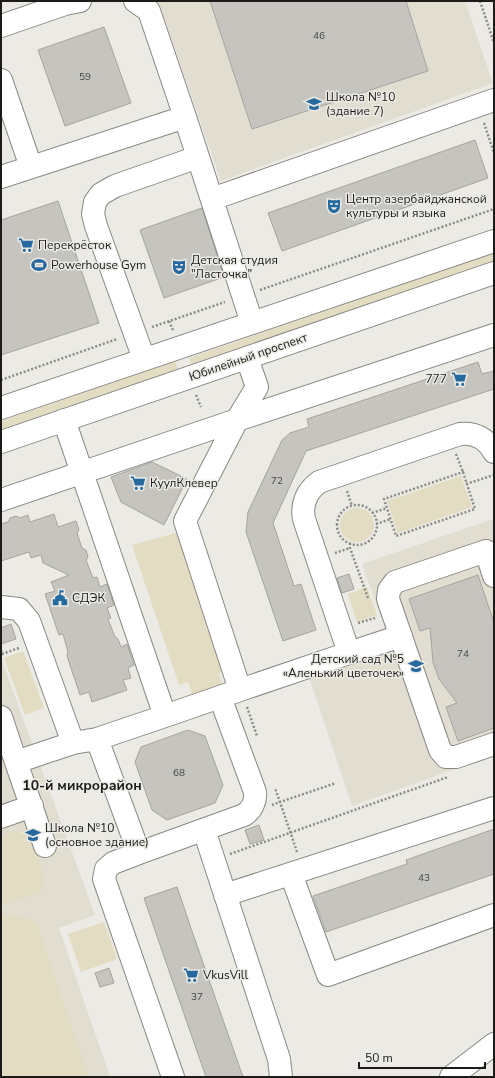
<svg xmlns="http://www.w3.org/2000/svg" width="495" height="1078" font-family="'Nunito Sans',sans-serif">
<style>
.built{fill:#e1ded1}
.green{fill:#e2dcc2}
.building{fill:#c5c4be;stroke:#a5a49e}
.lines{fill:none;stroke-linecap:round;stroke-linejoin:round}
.minor-casing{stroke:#898883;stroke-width:24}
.path{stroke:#8c8b86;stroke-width:2.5;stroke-dasharray:2 2;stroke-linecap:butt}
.minor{stroke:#fff;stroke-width:22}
.labels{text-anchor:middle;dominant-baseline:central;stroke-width:3;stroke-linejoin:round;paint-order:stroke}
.number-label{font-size:10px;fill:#464542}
.poi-label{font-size:12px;fill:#1c1b19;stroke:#ebeae4;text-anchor:start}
.street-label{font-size:12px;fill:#1c1b19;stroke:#ebeae4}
.quarter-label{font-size:14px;font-weight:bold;fill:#1c1b19;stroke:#ebeae4}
</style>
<rect width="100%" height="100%" fill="#ebeae4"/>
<!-- built -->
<path class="built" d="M 155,1 L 465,1 L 493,83 L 221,181 L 159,3 Z
M 493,519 L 494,523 L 494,755 L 352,806 L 309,677 L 366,656 L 360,637 L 385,628 L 362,564 Z
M 1,658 L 95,915 L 59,928 L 109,1074 L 108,1077 L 1,1077 Z"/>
<!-- green -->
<path class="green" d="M 494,253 L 494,261 L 191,364 L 189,358 Z
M 175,361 L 178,369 L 1,429 L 1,421 Z
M 461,476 L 472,507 L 398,533 L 387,501 Z
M340 525a17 17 0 1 1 34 0a17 17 0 1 1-34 0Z
M 179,532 L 228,670 L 218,673 L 225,690 L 194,700 L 188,682 L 179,685 L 132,545 Z
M 367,587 L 377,615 L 357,622 L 348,594 Z
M 23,651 L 44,708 L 25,715 L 4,658 Z
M 18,831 L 26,831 L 32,838 L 45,878 L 44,888 L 39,893 L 1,906 L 1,836 Z
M 11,915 L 27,917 L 37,923 L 89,1077 L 1,1077 L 1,918 Z
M 104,922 L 117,959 L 81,972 L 68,934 Z"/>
<!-- building -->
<path class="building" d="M 210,1 L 406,1 L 428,71 L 252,129 Z
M 104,27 L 131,103 L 65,126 L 38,50 Z
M 475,140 L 488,178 L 282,251 L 268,213 Z
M 58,201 L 99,323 L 1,355 L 1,220 Z
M 202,208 L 224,277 L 164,298 L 140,230 Z
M 478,362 L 482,374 L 494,371 L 494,389 L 306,451 L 273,523 L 294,586 L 301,584 L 316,630 L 283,641 L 246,532 L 248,512 L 282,440 L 290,433 L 309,427 L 307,419 Z
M 152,462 L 187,479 L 164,525 L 121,502 L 111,477 Z
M 54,514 L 58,527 L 76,521 L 79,530 L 77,533 L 82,548 L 86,550 L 88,557 L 86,560 L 93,578 L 97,577 L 100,587 L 107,584 L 114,605 L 107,608 L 111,618 L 108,619 L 115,637 L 118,639 L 121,647 L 127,644 L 134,665 L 128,668 L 131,678 L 123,680 L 127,690 L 92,702 L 89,692 L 80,695 L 67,656 L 68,652 L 63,634 L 59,635 L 45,594 L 55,591 L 51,582 L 69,575 L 43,563 L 41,555 L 31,558 L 29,552 L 1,561 L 1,524 L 8,522 L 10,518 L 16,516 L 20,518 L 28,515 L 30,522 Z
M 349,574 L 354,589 L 342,593 L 337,578 Z
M 478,575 L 494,623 L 494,728 L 458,741 L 446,707 L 457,703 L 439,679 L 433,662 L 430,628 L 420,631 L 409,599 Z
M 11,624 L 16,639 L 1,644 L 1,628 Z
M 188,730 L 205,736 L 223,785 L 215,803 L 167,820 L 152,810 L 135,762 L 141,747 Z
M 259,825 L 264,840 L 250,844 L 245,830 Z
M 494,829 L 494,874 L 326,932 L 313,896 L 407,864 L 406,860 Z
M 177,887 L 194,937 L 243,1077 L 206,1077 L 161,948 L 144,898 Z
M 109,968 L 114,983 L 100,987 L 95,973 Z"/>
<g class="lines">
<!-- minor casing -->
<g class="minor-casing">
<path id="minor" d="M 1,26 L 65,4 L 80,1
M 1,80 L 31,167
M 185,117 L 198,157
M 1,177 L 185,117 L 149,11 L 135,1
M 212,199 L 494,100
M 144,359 L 96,226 L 93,214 L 95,202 L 101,194 L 115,186 L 198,157 L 252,323
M 1,408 L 494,241
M 1,442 L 494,273
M 1,500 L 237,420 L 494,335
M 494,576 L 486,551 L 395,582 L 389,590 L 388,599 L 440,750 L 446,757 L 456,757 L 494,744
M 1,607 L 19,609 L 29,621 L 73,743 L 97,739 L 165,716 L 64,420
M 349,653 L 401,636
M 240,690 L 349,653 L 304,519 C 301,504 307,491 319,482 L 460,434 C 475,432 487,439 494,452
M 165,716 L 240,690 L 185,521 L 237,420 L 257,387 L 247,358
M 1,717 L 16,762 L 73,743
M 97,739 L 139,853 L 244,815 C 252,810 256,801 255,792 L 220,697
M 16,762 L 45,846
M 1,817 L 32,806
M 204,830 L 279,1059 L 281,1077
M 139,853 L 113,863 L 106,869 L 104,879 L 173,1077
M 291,874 L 328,975 L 494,915
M 225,895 L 494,808
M 451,1077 L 494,1044"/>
</g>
<!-- path -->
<path class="path" d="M 480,1 L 494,43
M 484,123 L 494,153
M 260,290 L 494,209
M 169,321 L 173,330
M 152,327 L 225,302
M 1,380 L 117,339
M 196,395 L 201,407
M 456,454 L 463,472
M 463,472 L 475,509 L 396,536 L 384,499 Z
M 466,484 L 494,475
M 347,491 L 352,506
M337 525a20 20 0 1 1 40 0a20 20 0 1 1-40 0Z
M 372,513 L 387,508
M 376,524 L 391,519
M 350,543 L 350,548 L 368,598
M 335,553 L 350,548
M 358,623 L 375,618
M 1,650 L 2,654 L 19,648
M 247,707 L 257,736
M 272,805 L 280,802 L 275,788
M 297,852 L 280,802 L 336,783
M 230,854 L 448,777"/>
<!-- minor -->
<use href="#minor" class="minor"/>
</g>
<!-- icons -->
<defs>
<g id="school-bare" transform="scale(1.2)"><path d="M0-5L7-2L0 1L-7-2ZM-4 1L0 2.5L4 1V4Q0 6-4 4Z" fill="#25699e" stroke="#ebeae4" stroke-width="2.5" paint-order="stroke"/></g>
<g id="theatre-bare" transform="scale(1.2)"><path d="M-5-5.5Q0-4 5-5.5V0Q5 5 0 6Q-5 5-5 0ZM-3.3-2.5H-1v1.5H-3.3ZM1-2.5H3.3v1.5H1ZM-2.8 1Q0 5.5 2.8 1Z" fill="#25699e" stroke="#ebeae4" stroke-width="2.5" paint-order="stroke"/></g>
<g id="supermarket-bare" transform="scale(1.2)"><path d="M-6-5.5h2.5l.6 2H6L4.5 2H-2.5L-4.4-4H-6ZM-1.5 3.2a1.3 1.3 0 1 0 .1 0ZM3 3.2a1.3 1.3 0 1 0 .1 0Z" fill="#25699e" stroke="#ebeae4" stroke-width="2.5" paint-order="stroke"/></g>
<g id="stadium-bare" transform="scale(1.2)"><path d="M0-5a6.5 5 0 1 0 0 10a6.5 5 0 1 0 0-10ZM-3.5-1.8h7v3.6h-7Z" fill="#25699e" stroke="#ebeae4" stroke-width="2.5" paint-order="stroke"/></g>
<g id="civic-bare" transform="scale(1.2)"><path d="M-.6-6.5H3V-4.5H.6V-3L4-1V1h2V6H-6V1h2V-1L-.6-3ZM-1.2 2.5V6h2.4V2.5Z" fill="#25699e" stroke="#ebeae4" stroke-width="2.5" paint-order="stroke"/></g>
</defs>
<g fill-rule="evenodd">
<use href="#school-bare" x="314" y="104"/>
<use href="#theatre-bare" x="334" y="206"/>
<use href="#supermarket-bare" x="26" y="245"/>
<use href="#stadium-bare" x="39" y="265"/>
<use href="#theatre-bare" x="179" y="267"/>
<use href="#supermarket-bare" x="459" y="379"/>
<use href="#supermarket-bare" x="138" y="483"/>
<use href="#civic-bare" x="60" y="598"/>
<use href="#school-bare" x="416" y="666"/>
<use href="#school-bare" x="33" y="835"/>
<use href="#supermarket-bare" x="191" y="975"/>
</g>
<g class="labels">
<!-- number labels -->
<g class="number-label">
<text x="319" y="36">46</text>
<text x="85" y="77">59</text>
<text x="277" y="481">72</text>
<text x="463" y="654">74</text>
<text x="179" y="773">68</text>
<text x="424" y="878">43</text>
<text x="197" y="997">37</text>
</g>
<!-- poi labels -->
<g class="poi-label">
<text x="326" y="97">Школа №10<tspan x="326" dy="14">(здание 7)</tspan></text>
<text x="346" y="199">Центр азербайджанской<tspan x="346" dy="14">культуры и языка</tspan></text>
<text x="38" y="245">Перекрёсток</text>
<text x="191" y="260">Детская студия<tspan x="191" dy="14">"Ласточка"</tspan></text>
<text x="51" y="265">Powerhouse Gym</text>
<text x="447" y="379" text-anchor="end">777</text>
<text x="150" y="483">КуулКлевер</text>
<text x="72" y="598">СДЭК</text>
<text x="404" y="659" text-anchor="end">Детский сад №5<tspan x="404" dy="14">«Аленький цветочек»</tspan></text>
<text x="45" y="828">Школа №10<tspan x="45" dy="14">(основное здание)</tspan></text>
<text x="203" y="975">VkusVill</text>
</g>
<!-- street labels -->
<g class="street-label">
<text transform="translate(248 357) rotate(-19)">Юбилейный проспект</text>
</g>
<!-- quarter labels -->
<g class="quarter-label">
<text x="82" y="785">10-й микрорайон</text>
</g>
</g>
<!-- border -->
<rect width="495" height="1078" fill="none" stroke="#1c1b19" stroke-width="4"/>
<!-- scale -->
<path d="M359 1062v6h126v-6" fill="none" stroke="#1c1b19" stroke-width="2"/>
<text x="365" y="1062" font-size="12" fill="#1c1b19" stroke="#ebeae4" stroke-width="3" paint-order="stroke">50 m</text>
</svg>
